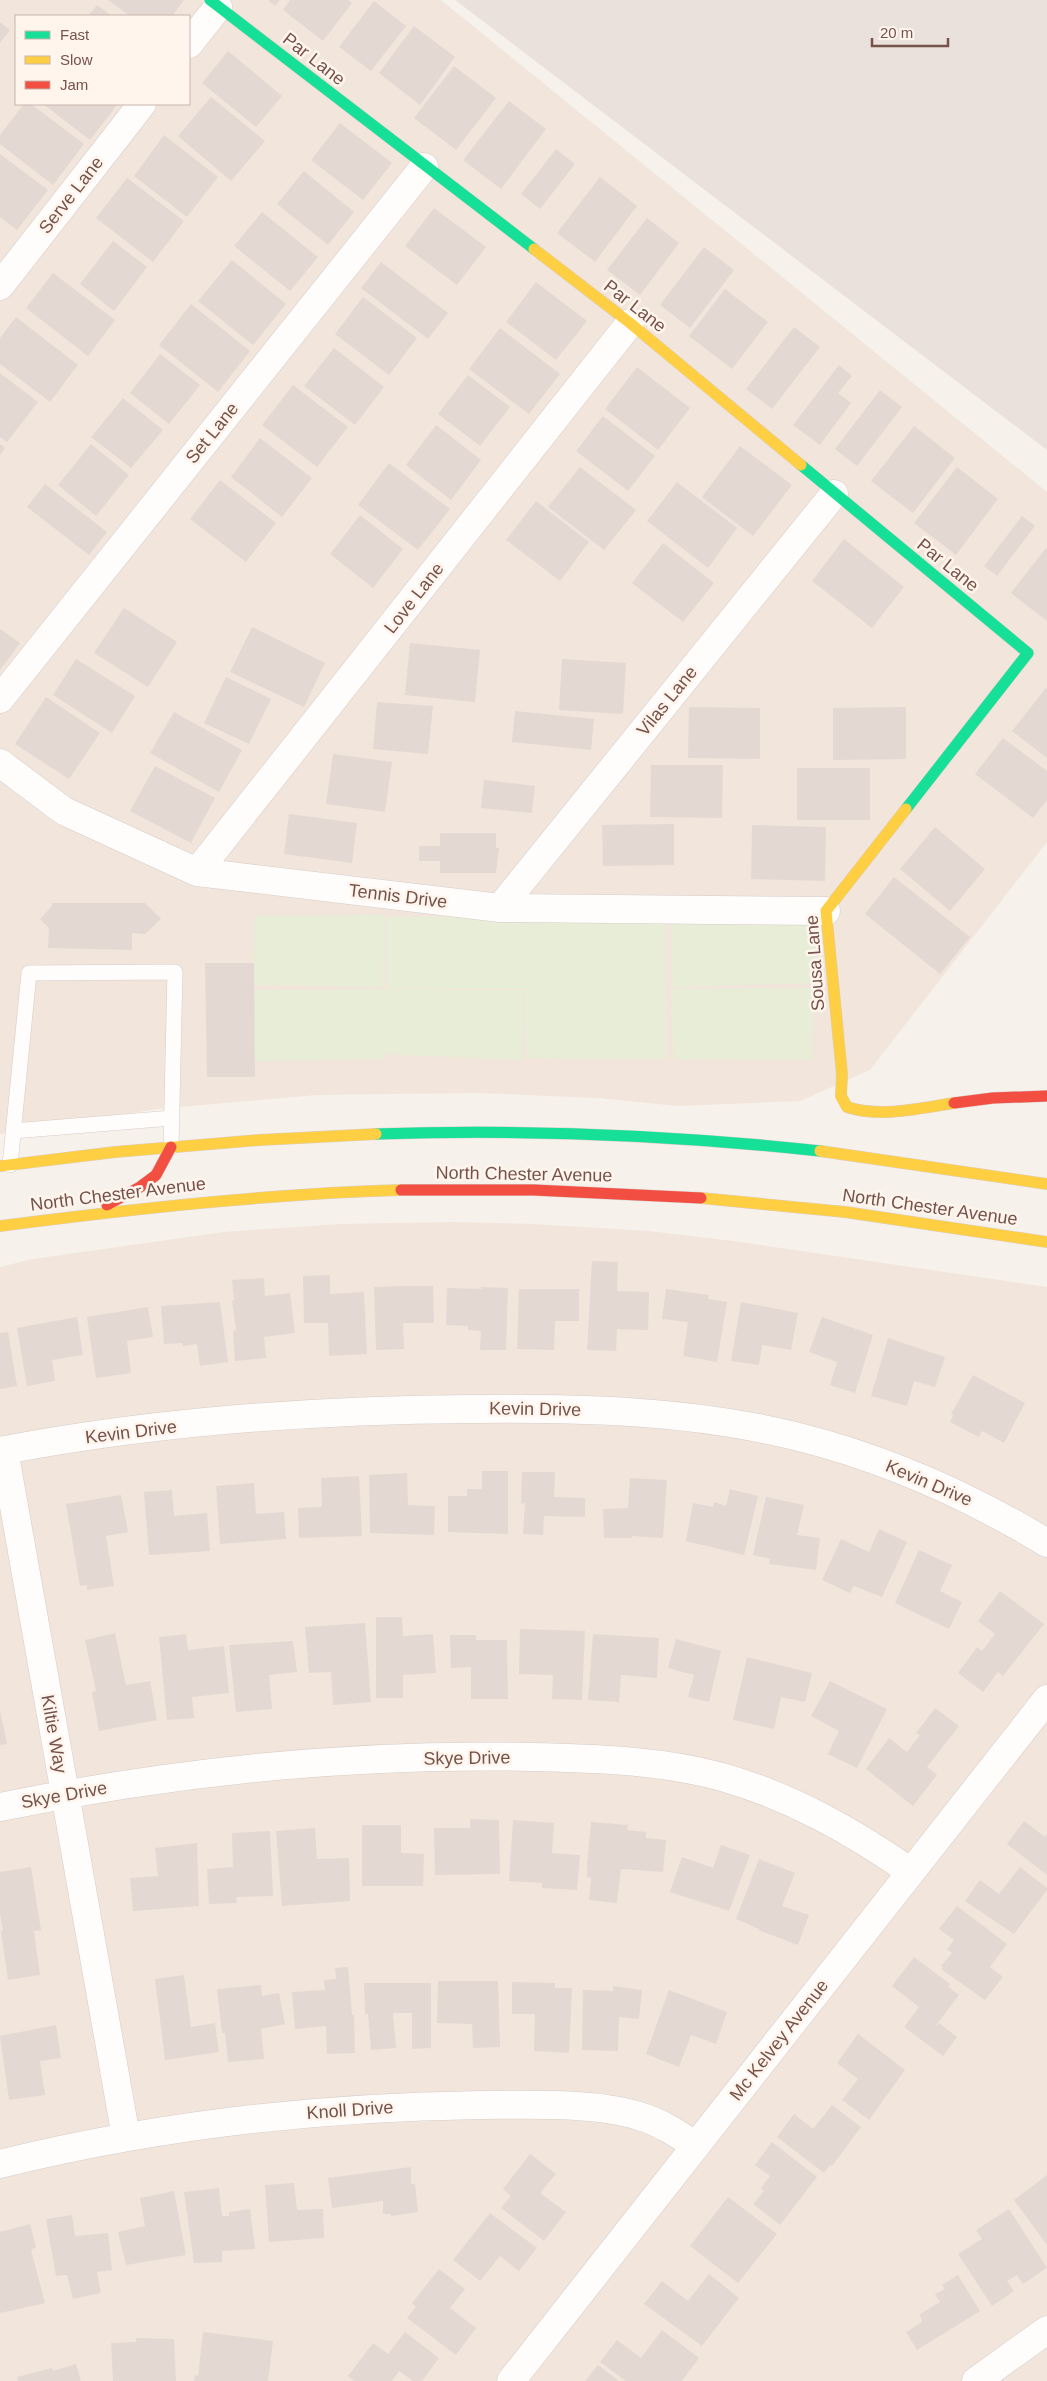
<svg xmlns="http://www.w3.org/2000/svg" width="1047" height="2381" font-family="Helvetica,sans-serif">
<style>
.residential{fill:#f2e5db;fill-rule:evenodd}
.industrial{fill:#ebe1dc}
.green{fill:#e7edd6}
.building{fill:#e4d8d3}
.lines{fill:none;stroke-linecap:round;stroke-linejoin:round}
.lane-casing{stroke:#d6ccc8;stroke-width:16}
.street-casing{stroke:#d6ccc8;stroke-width:29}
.fast-casing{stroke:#d8cec9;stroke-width:12}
.slow-casing{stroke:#d8cec9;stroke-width:12}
.jam-casing{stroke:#d8cec9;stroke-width:12}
.lane{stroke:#fefdfc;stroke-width:15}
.street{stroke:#fefdfc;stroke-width:28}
.fast{stroke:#16e098;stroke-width:11}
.slow{stroke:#ffcf43;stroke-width:11}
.jam{stroke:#f24e42;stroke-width:11}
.labels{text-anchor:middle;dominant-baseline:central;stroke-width:5;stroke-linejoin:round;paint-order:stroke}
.street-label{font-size:18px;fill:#76534a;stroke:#fff5ed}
</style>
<rect width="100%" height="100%" fill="#f7f1eb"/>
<!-- residential -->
<path class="residential" d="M 0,0 L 441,0 L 1047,492 L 1047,842 L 870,1070 L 800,1101 L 678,1106 L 598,1098 L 478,1093 L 317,1095 L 157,1109 L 0,1134 ZM 16,16 L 189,16 L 189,104 L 16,104 Z
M 456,1222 L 533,1224 L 648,1231 L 733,1241 L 1047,1287 L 1047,2381 L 0,2381 L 0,1267 L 33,1259 L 224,1232 L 340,1224 Z"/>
<!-- industrial -->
<path class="industrial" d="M 455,0 L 1047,0 L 1047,450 Z"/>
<!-- green -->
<path class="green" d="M 671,914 L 819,918 L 816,983 L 673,987 Z
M 384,915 L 383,987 L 253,985 L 255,916 Z
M 665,916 L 667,1059 L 527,1058 L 524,990 L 535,989 L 386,988 L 386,917 Z
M 815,988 L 812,1060 L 674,1059 L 671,989 Z
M 387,989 L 523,990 L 523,1060 L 385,1054 L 385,1042 L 384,1059 L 253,1061 L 252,990 Z"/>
<!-- building -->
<path class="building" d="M 108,0 L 184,0 L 172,16 L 130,16 Z
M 268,0 L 280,0 L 275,6 Z
M 290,0 L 348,0 L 352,3 L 323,41 L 283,10 Z
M 374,1 L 406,26 L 371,71 L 339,47 Z
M 97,5 L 112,16 L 88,16 Z
M 0,22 L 10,30 L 0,43 Z
M 414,26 L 455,57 L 420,105 L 379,73 Z
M 228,51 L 282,96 L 256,127 L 202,83 Z
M 454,66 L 496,98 L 456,150 L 414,118 Z
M 211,97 L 265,141 L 231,181 L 178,136 Z
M 509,101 L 546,129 L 501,189 L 463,160 Z
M 24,104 L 31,104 L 84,144 L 53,185 L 0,144 L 0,135 Z
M 43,104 L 118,104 L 90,140 Z
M 340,123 L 392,163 L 363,200 L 311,160 Z
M 164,135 L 218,177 L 187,217 L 134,176 Z
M 556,149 L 575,164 L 540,209 L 521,194 Z
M 0,154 L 48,190 L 17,230 L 0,217 Z
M 304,171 L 354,212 L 328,245 L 277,204 Z
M 600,177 L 637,206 L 595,262 L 557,233 Z
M 127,178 L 184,221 L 153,262 L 96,218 Z
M 434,208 L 486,247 L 457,285 L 405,246 Z
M 262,212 L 318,257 L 290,291 L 234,246 Z
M 647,218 L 679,243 L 640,295 L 607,270 Z
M 113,241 L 147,267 L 114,311 L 80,284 Z
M 704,247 L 734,270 L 690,328 L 660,305 Z
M 232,260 L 286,304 L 253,345 L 198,301 Z
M 381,262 L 448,313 L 428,339 L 361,288 Z
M 53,273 L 115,320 L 88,356 L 26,308 Z
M 536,282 L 587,321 L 556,360 L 506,322 Z
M 725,289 L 768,322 L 732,369 L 689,336 Z
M 363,297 L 417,338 L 389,375 L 335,334 Z
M 191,304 L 250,351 L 218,392 L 159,345 Z
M 16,317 L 78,365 L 50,402 L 0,364 L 0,338 Z
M 794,327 L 820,347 L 772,409 L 746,389 Z
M 500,328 L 560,374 L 529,414 L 469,369 Z
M 334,348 L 384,387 L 355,425 L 304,386 Z
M 160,354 L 200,385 L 169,424 L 130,393 Z
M 839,365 L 852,376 L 838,393 L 851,403 L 820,445 L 793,425 Z
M 637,367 L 690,408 L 658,450 L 605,409 Z
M 0,373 L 38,402 L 7,442 L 0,437 Z
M 468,375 L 510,407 L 480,446 L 438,414 Z
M 293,385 L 348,427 L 317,467 L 262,425 Z
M 880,390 L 902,407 L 857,466 L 835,449 Z
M 123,398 L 163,430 L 131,468 L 91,437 Z
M 603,416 L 655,456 L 628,491 L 576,451 Z
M 436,425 L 481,460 L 451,500 L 406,465 Z
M 914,426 L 955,458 L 913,513 L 871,481 Z
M 260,438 L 312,478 L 282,517 L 231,477 Z
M 0,444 L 5,448 L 0,455 Z
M 91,444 L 129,475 L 96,516 L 58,485 Z
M 740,446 L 792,485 L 753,536 L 702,497 Z
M 389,463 L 450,509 L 418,550 L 358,505 Z
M 580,467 L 636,510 L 604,550 L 548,507 Z
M 957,467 L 998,499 L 956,555 L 914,523 Z
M 220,480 L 276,523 L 246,562 L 190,519 Z
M 677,482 L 737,528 L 708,568 L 647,521 Z
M 45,484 L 107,532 L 89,555 L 27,507 Z
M 536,501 L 589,542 L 560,581 L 506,540 Z
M 360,515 L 403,549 L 373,588 L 330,554 Z
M 1022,516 L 1035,526 L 997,576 L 984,566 Z
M 844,539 L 904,587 L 872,628 L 812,581 Z
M 663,543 L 714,583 L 683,622 L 632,583 Z
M 1046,548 L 1047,549 L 1047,621 L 1011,593 Z
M 124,608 L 177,642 L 148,687 L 94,653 Z
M 252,627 L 325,663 L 304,707 L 230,672 Z
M 0,629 L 20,643 L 0,670 Z
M 410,643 L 480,650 L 475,702 L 405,695 Z
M 76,659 L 135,696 L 112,733 L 53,695 Z
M 562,659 L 626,663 L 623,714 L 559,710 Z
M 226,677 L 271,699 L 249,744 L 204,723 Z
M 1046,688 L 1047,689 L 1047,758 L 1012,731 Z
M 46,697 L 100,733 L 69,779 L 15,744 Z
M 377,702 L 433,706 L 428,754 L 373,749 Z
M 689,707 L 760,708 L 760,759 L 688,758 Z
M 906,707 L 906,759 L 833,760 L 833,708 Z
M 515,711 L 594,719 L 591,750 L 512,742 Z
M 174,712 L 242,750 L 219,792 L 150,753 Z
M 1003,738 L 1047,771 L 1047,800 L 1033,818 L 975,774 Z
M 333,754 L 392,762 L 385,812 L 326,804 Z
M 651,765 L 723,765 L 722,818 L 650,817 Z
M 155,766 L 215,798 L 191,843 L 130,811 Z
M 797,768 L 870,768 L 870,820 L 797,820 Z
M 484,780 L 535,786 L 532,813 L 481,808 Z
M 289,814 L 357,823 L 352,863 L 284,854 Z
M 674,824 L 674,865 L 603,866 L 602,825 Z
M 752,825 L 826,827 L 825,881 L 751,879 Z
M 935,827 L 985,869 L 950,911 L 900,869 Z
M 440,833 L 496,833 L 496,848 L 499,848 L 496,873 L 440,873 L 440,861 L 419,861 L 419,846 L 440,846 Z
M 894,877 L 970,937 L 940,974 L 865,914 Z
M 52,903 L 145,903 L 161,919 L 145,934 L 132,933 L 132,950 L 48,948 L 49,928 L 40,919 L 52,906 Z
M 205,963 L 254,963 L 255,1077 L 207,1077 Z
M 592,1261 L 618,1262 L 617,1291 L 649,1292 L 648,1330 L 617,1329 L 616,1351 L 587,1350 Z
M 330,1275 L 330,1294 L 364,1292 L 367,1354 L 329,1356 L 328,1323 L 304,1323 L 303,1276 Z
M 264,1278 L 265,1296 L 290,1293 L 295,1333 L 264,1337 L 266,1358 L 235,1361 L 233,1331 L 236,1330 L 232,1301 L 234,1300 L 232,1280 Z
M 402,1286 L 433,1286 L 434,1323 L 403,1323 L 404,1349 L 376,1350 L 374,1287 Z
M 481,1287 L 508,1288 L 506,1350 L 480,1350 L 481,1331 L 468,1330 L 468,1326 L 446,1325 L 447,1288 L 482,1289 Z
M 519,1289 L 579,1289 L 579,1321 L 555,1321 L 554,1350 L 517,1349 Z
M 666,1289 L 709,1295 L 708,1299 L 727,1302 L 717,1362 L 683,1356 L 688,1322 L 662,1319 Z
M 220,1302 L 228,1362 L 200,1366 L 197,1344 L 183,1346 L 182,1343 L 164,1344 L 161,1306 Z
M 741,1302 L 798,1313 L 791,1350 L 762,1345 L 759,1365 L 731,1361 Z
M 148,1307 L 153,1337 L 127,1341 L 131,1373 L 96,1378 L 87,1317 Z
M 77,1317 L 83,1355 L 52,1360 L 55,1381 L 27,1386 L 17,1328 Z
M 822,1317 L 873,1335 L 855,1393 L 830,1385 L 837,1362 L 809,1352 Z
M 8,1332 L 17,1386 L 0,1389 L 0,1333 Z
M 888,1338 L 945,1357 L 935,1387 L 914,1381 L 907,1406 L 871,1396 Z
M 973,1375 L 1025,1403 L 1004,1443 L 982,1431 L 979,1437 L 950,1422 L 953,1415 L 951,1414 Z
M 482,1471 L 508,1471 L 508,1534 L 448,1532 L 448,1496 L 467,1496 L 467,1489 L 482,1489 Z
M 522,1472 L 555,1472 L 554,1497 L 585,1498 L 585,1517 L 544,1516 L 543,1535 L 523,1534 L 525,1503 L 521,1504 Z
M 407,1473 L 408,1505 L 435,1506 L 434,1535 L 370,1533 L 369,1475 Z
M 359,1476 L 362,1536 L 299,1538 L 298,1508 L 322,1507 L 321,1478 Z
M 630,1478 L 667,1480 L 663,1538 L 632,1536 L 632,1538 L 604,1538 L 603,1509 L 628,1508 Z
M 254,1483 L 256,1514 L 284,1512 L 286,1539 L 220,1544 L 216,1486 Z
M 730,1489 L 758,1496 L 744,1555 L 686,1541 L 693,1503 L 713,1507 L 714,1502 L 726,1506 Z
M 172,1490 L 174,1516 L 207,1513 L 210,1551 L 149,1555 L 144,1492 Z
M 121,1495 L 128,1532 L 106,1536 L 114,1586 L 87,1590 L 87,1585 L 80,1586 L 66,1504 Z
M 766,1497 L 804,1505 L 797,1535 L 820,1538 L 816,1570 L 769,1564 L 770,1559 L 753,1555 Z
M 879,1529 L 907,1542 L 882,1597 L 854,1586 L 850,1593 L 822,1580 L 841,1539 L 869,1552 Z
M 919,1550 L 952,1565 L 940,1591 L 962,1602 L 949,1629 L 895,1603 Z
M 1000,1591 L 1044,1624 L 1003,1676 L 998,1672 L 983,1692 L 958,1673 L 977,1647 L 982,1651 L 995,1634 L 978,1621 Z
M 376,1617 L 402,1617 L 403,1636 L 433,1634 L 436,1673 L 403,1675 L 403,1698 L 376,1698 Z
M 365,1623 L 371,1702 L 333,1705 L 331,1672 L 309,1673 L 305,1627 Z
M 520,1629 L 585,1631 L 582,1700 L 552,1699 L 553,1675 L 519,1674 Z
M 115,1633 L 126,1685 L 150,1681 L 157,1720 L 99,1731 L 92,1692 L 96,1691 L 85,1640 Z
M 186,1634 L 188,1650 L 224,1646 L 229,1693 L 192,1697 L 194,1718 L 167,1720 L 159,1637 Z
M 593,1634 L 659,1638 L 657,1678 L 621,1675 L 619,1702 L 588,1700 Z
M 450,1635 L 476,1635 L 476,1640 L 507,1640 L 508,1699 L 471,1699 L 471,1667 L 451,1668 Z
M 676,1639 L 721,1651 L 709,1702 L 688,1697 L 694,1675 L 668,1668 Z
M 293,1641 L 297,1672 L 269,1675 L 272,1709 L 236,1712 L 229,1645 Z
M 747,1657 L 812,1673 L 805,1702 L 781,1697 L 774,1729 L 733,1720 Z
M 830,1681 L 887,1709 L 857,1768 L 828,1754 L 839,1731 L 811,1716 Z
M 935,1708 L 959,1726 L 927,1767 L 937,1775 L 913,1806 L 866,1769 L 889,1738 L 907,1752 L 920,1735 L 916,1733 Z
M 0,1710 L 7,1744 L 0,1745 Z
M 470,1819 L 499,1820 L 500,1874 L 435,1875 L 434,1828 L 470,1828 Z
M 513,1820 L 554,1823 L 552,1853 L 580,1855 L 577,1890 L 542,1888 L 542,1883 L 509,1881 Z
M 1024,1821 L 1045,1837 L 1047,1834 L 1047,1875 L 1007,1844 Z
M 591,1822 L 628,1825 L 627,1830 L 646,1832 L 646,1838 L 666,1840 L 663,1872 L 621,1869 L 617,1903 L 589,1900 L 591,1878 L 587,1877 L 587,1865 Z
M 362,1825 L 401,1825 L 401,1853 L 424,1854 L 423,1886 L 362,1886 Z
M 315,1828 L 317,1859 L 349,1858 L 350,1901 L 282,1906 L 276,1831 Z
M 270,1831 L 273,1896 L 236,1897 L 237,1903 L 209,1904 L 207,1869 L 233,1867 L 232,1833 Z
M 197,1843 L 199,1906 L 133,1911 L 130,1878 L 158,1876 L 155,1848 Z
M 721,1845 L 750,1855 L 729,1911 L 670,1892 L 682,1857 L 713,1868 Z
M 759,1859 L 795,1873 L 782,1906 L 809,1915 L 798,1945 L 758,1930 L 759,1929 L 736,1919 Z
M 31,1867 L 41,1930 L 34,1931 L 40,1975 L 8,1980 L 1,1931 L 3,1931 L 0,1914 L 0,1872 Z
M 1020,1867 L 1047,1888 L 1047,1890 L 1014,1934 L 965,1901 L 980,1880 L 999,1894 Z
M 957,1906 L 1007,1944 L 990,1967 L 1003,1977 L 985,2000 L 941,1969 L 943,1967 L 941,1966 L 952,1953 L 947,1949 L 954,1940 L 939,1929 Z
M 914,1957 L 950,1984 L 948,1987 L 959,1995 L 934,2028 L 939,2023 L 957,2037 L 943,2056 L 904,2027 L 919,2007 L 892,1986 Z
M 348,1967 L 352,2015 L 354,2015 L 355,2053 L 327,2054 L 326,2026 L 295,2029 L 292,1992 L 325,1990 L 324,1980 L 336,1979 L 335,1968 Z
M 184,1975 L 191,2027 L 215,2023 L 219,2052 L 165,2060 L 155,1979 Z
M 438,1981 L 498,1981 L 500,2047 L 473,2048 L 472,2024 L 437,2023 Z
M 512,1982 L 555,1983 L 555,1988 L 572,1988 L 569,2053 L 534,2051 L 535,2014 L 512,2014 Z
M 364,1983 L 431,1983 L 431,2048 L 412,2049 L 412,2013 L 393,2013 L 396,2048 L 371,2050 L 368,2014 L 365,2014 Z
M 261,1985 L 262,1996 L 279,1993 L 285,2024 L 261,2029 L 264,2059 L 228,2062 L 225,2033 L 222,2033 L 217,1989 Z
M 613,1986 L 642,1990 L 639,2019 L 619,2017 L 618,2051 L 582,2050 L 583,1990 L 613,1991 Z
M 669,1990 L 727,2012 L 716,2044 L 691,2035 L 679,2067 L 646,2054 Z
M 56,2025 L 61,2058 L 40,2061 L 45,2095 L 9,2100 L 0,2036 Z
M 858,2034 L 905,2070 L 869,2120 L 842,2100 L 858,2079 L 837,2063 Z
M 832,2105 L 861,2127 L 832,2166 L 830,2165 L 824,2173 L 777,2137 L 794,2114 L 813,2129 Z
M 772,2142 L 817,2177 L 780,2225 L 753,2204 L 764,2191 L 761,2188 L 770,2176 L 755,2165 Z
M 530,2154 L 556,2174 L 540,2193 L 566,2212 L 544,2241 L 501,2208 L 511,2196 L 503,2189 Z
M 411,2167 L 411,2184 L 415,2184 L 418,2212 L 391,2216 L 391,2214 L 383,2214 L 383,2201 L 332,2208 L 328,2178 Z
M 1047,2175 L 1047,2245 L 1014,2200 Z
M 294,2183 L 297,2210 L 323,2209 L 324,2238 L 269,2242 L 265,2185 Z
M 219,2188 L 222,2216 L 229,2216 L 229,2212 L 250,2209 L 255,2249 L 222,2251 L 222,2262 L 194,2263 L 184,2192 Z
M 174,2191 L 186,2255 L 126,2265 L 118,2232 L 145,2226 L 140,2198 Z
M 728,2197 L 777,2234 L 738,2283 L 690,2246 Z
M 1009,2209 L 1047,2268 L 1023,2284 L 1017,2275 L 1007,2281 L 1014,2291 L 992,2306 L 958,2254 L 982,2239 L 976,2230 Z
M 490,2213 L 537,2248 L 519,2271 L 500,2256 L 480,2281 L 453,2260 Z
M 72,2215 L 75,2236 L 108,2233 L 112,2270 L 97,2272 L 101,2293 L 73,2299 L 67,2275 L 56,2276 L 46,2219 Z
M 30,2224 L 36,2247 L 31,2250 L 45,2303 L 0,2313 L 0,2232 Z
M 439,2269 L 465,2289 L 450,2308 L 476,2328 L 456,2355 L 407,2318 L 416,2307 L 412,2303 Z
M 709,2274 L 739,2298 L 702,2346 L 644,2304 L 662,2281 L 688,2301 Z
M 958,2275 L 980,2311 L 917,2350 L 906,2332 L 922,2322 L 920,2314 L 940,2302 L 935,2294 L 945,2289 L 942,2285 Z
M 662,2330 L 699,2358 L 682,2381 L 626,2381 L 600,2362 L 617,2340 L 641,2358 Z
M 203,2332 L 273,2341 L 268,2381 L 194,2381 L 195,2375 L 198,2376 Z
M 405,2332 L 439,2358 L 422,2381 L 413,2381 L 399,2371 L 392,2381 L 354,2381 L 348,2376 L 373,2343 L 388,2354 Z
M 136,2338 L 174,2339 L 176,2381 L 113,2381 L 111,2343 L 136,2342 Z
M 76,2364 L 81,2381 L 18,2381 L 17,2377 L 52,2368 L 53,2371 Z
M 598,2365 L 619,2381 L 585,2381 Z"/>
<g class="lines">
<!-- lane casing -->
<g class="lane-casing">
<path id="lane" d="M 13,1131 L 172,1118
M 10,1165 L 29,973 L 175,972 L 171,1147"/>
</g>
<!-- street casing -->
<g class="street-casing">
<path id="street" d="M 189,44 L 218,7
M 0,286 L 142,104
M 0,699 L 424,167
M 0,763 L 64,811 L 197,872 L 500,908 L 826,911
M 197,872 L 630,323
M 500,908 L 834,494
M 4,1450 L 126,2137
M 0,1451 C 155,1421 315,1410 473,1409 C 580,1408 689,1410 795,1436 C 884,1458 968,1495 1047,1543
M 0,1807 C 176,1771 356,1753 535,1757 C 598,1759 661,1760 722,1777 C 792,1797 852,1831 911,1872
M 0,2164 C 158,2125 319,2107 482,2105 C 530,2105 593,2102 639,2116 C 660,2122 678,2134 696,2146
M 511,2381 L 1047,1699
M 976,2381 L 1047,2330"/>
</g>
<!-- fast casing -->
<g class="fast-casing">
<path id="fast" d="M 210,0 L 534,249
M 801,465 L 1028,653 L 906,809
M 376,1134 C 524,1129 673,1135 820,1151"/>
</g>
<!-- slow casing -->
<g class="slow-casing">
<path id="slow" d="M 534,249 L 630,323 L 801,465
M 906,809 L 826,911 L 842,1074 L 841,1096 L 847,1107 C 880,1118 921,1108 954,1103
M 820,1151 L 1047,1184
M 0,1166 L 115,1152 L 260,1140 L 376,1134
M 701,1198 L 845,1212 L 1047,1242
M 0,1226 C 133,1209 266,1194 401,1190"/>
</g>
<!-- jam casing -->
<g class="jam-casing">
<path id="jam" d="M 954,1103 L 993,1098 L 1047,1096
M 401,1190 L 534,1190 L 701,1198
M 107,1205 L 140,1187 L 156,1175 L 171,1147"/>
</g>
<!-- lane -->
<use href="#lane" class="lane"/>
<!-- street -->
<use href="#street" class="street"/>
<!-- fast -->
<use href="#fast" class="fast"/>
<!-- slow -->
<use href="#slow" class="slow"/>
<!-- jam -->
<use href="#jam" class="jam"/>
</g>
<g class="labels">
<!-- street labels -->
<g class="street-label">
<text transform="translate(314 59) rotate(38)">Par Lane</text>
<text transform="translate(71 195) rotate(-52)">Serve Lane</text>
<text transform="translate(635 306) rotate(38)">Par Lane</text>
<text transform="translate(212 433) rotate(-51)">Set Lane</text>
<text transform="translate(948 565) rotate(39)">Par Lane</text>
<text transform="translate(414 598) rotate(-52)">Love Lane</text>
<text transform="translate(667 701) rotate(-51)">Vilas Lane</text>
<text transform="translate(398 896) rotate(7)">Tennis Drive</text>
<text transform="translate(815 963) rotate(-94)">Sousa Lane</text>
<text transform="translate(524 1174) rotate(1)">North Chester Avenue</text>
<text transform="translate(118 1194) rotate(-7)">North Chester Avenue</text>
<text transform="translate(930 1207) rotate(8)">North Chester Avenue</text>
<text transform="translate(535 1409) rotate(1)">Kevin Drive</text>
<text transform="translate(131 1432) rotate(-7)">Kevin Drive</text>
<text transform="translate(929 1483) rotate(23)">Kevin Drive</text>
<text transform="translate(54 1734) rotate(80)">Kiltie Way</text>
<text transform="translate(467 1758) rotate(-1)">Skye Drive</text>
<text transform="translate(64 1795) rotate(-10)">Skye Drive</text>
<text transform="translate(779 2040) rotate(-52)">Mc Kelvey Avenue</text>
<text transform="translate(350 2110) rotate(-4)">Knoll Drive</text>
</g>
</g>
<!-- legend -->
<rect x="15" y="15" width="175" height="90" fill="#fff5ed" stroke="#c8b4ac"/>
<rect x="25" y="31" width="25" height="8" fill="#16e098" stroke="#c8b4ac"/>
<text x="60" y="40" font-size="15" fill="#76534a">Fast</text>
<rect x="25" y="56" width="25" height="8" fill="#ffcf43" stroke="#c8b4ac"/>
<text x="60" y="65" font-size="15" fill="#76534a">Slow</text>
<rect x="25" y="81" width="25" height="8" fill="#f24e42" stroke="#c8b4ac"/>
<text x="60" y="90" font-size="15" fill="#76534a">Jam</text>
<!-- scale -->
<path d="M872 38v8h76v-8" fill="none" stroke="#76534a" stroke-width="2.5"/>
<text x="880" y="38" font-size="15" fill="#76534a" stroke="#fff5ed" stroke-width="4" paint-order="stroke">20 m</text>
</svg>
